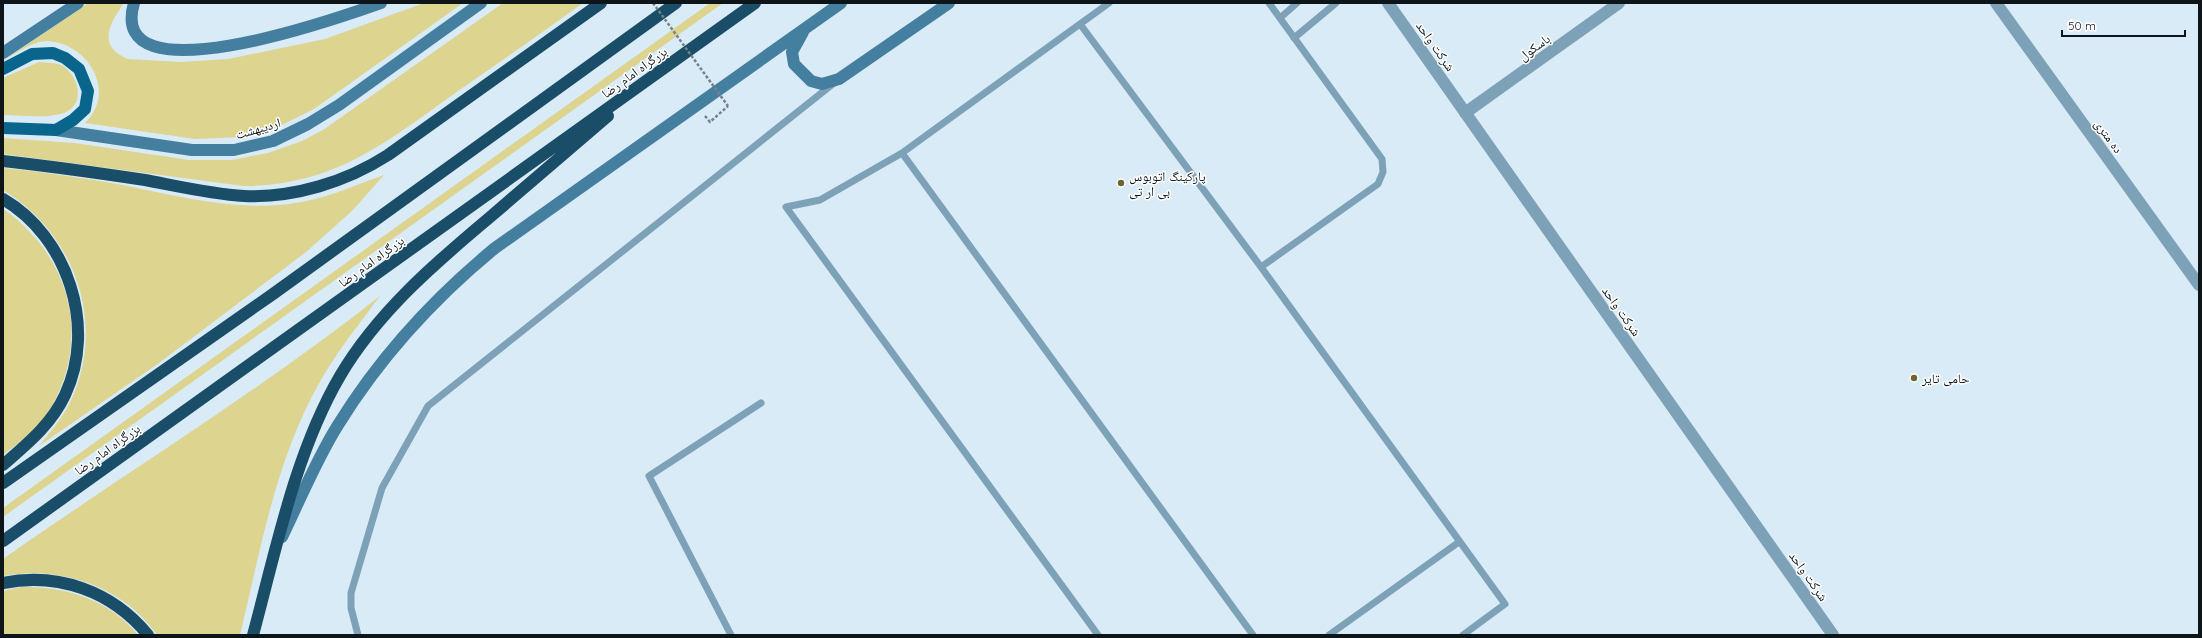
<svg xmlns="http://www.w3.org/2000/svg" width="2202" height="638" font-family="Quicksand,'Noto Naskh Arabic',sans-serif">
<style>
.green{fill:#ddd490}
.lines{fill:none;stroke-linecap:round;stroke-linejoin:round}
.path{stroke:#758289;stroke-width:2.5;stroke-dasharray:3 2;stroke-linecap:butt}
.lane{stroke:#7da2b8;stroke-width:7}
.street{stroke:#7da2b8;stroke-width:12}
.secondary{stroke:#457f9f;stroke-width:12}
.primary{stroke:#09658c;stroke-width:12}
.highway{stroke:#1a4d67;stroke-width:12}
.path-bridge{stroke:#758289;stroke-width:2.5;stroke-dasharray:3 2;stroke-linecap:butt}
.poi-dot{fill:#6c6532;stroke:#fff;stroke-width:1.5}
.labels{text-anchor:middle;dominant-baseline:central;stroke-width:3;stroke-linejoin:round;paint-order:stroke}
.street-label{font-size:13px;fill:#0e1518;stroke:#fff}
.poi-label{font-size:13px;fill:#0e1518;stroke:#fff;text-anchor:start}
</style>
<rect width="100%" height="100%" fill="#d9ebf6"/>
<!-- green -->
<path class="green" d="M 88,3 L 124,3 C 110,23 96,46 128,59 L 181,62 L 228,59 L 325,39 L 424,3 L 463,3 L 314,109 L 268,132 L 242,137 L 195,139 L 85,123 C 117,92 89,44 48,41 C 34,40 15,54 3,61 Z
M 503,3 L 583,3 C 542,33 500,62 458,91 C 388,141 335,186 243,186 L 3,154 L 3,138 L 75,143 L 189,160 L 232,160 L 268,153 L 302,141 L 323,130 Z
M 710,3 L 723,3 L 3,517 L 3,508 Z
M 39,62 C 46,63 56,62 63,66 C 79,77 86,104 64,113 C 46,119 22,115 3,115 L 3,78 Z
M 3,168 C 43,172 84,178 123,185 C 177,196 234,211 289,204 C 323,200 353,186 384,175 L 353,210 L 306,252 L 159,363 L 39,446 C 52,430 65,415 73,396 C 106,319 73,232 3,190 Z
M 3,209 C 73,257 94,346 44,418 C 33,433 17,444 3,455 Z
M 380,296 C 360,323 339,349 322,378 C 276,457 261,548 240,635 L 157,635 C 123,586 60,565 3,576 L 3,559 C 128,471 260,391 380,296 Z
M 22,587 C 65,586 110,600 138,635 L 3,635 L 3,591 Z"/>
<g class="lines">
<!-- path -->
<path class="path" d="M 705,116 L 710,122 L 728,106"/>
<!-- lane -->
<path class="lane" d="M 1280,18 L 1297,3
M 1080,24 L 1261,267 L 1505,604 L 1463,635
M 1294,38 L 1336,3
M 902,153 L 1253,635
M 1261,267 L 1378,184 L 1383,172 L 1382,159 L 1269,3
M 358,635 L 351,608 L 351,593 L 382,488 L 428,406 L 834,83
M 731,635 L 649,476 L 761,403
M 1098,635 L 786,207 L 820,200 L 902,153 L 1109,3
M 1329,635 L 1459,542"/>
<!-- street -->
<path class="street" d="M 1388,3 L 1833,635
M 1996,3 L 2199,285
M 1465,113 L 1619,3"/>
<!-- secondary -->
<path class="secondary" d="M 134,3 C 105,102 344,16 381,3
M 803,32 L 792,52 L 794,64 L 811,81 L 822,84 L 839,79 L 949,3
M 3,53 L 78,3
M 56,130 L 192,150 L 234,150 L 273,141 L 308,124 L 339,105 L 481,3
M 282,537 C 300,500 316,460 338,425 C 380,357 433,299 495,248 L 841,3"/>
<!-- primary -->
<path class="primary" d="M 3,69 L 32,54 L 53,53 L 65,58 L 79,69 L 88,91 L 85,109 L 73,120 L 56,130 L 3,128"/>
<!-- highway -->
<path class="highway" d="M 3,161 C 50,166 98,173 145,180 C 177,186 211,194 244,196 C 294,198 346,182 388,155 L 601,3
M 3,199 C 68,237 97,327 65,395 C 51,425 27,444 3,465
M 3,483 L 273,294 L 676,3
M 3,541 L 755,3
M 3,583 C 58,572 112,591 148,635
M 253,635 C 276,550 295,453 340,376 C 377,313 434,264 489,218 C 529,184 568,150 608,116"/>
<!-- path-bridge -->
<path class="path-bridge" d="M 653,3 L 728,106"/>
</g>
<!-- markers -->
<g class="poi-dot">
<circle cx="1121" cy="183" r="4"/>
<circle cx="1914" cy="378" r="4"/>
</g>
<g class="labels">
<!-- street labels -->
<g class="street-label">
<text transform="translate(1436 46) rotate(55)">شرکت واحد</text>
<text transform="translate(1534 47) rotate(-36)">باسکول</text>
<text transform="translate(634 72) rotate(-36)">بزرگراه امام رضا</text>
<text transform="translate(258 128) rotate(-16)">اردیبهشت</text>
<text transform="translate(2109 136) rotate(54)">ده متری</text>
<text transform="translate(371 261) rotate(-36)">بزرگراه امام رضا</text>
<text transform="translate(1622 311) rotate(55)">شرکت واحد</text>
<text transform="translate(107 449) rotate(-36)">بزرگراه امام رضا</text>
<text transform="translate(1809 576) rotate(55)">شرکت واحد</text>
</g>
<!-- poi labels -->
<g class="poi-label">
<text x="1129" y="176">پارکینگ اتوبوس<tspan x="1129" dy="15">بی ار تی</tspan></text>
<text x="1922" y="378">حامی تایر</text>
</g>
</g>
<!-- border -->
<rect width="2202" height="638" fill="none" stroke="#0e1518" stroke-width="8"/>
<!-- scale -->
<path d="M2062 30v6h123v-6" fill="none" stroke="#0e1518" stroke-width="2"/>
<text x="2068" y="30" font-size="12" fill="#0e1518" stroke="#ffffff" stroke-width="3" paint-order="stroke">50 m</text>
</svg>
